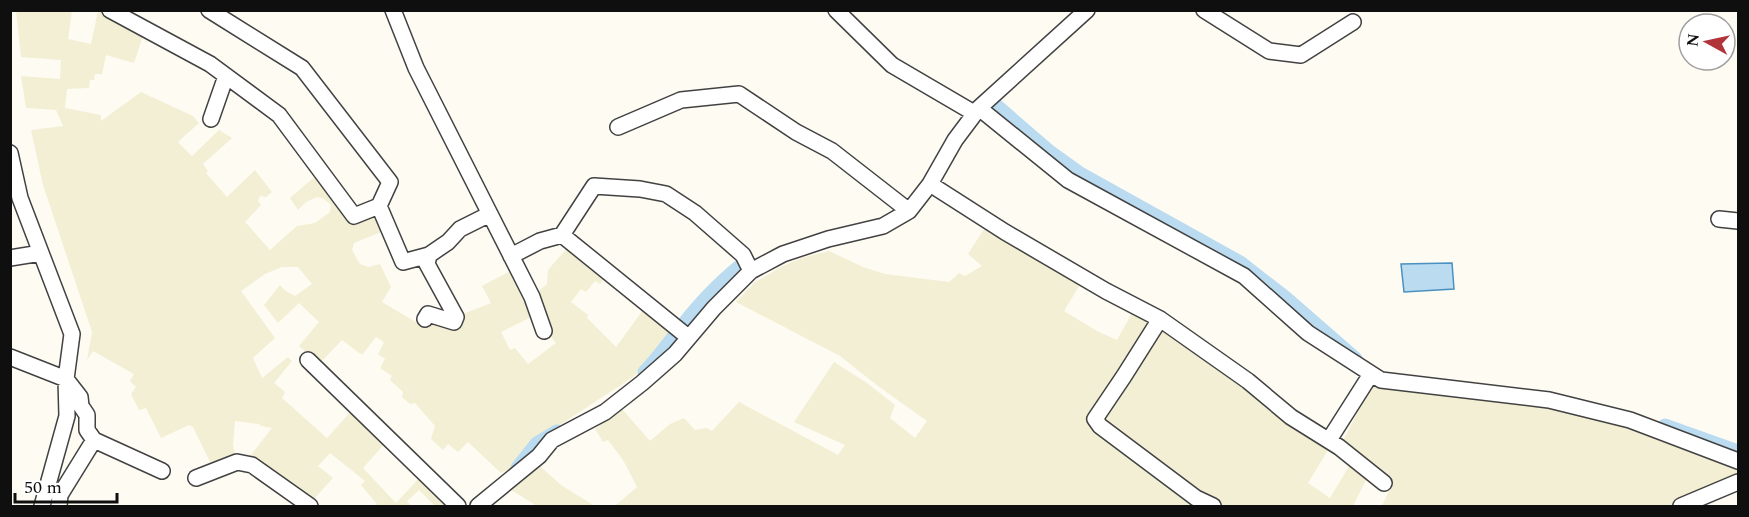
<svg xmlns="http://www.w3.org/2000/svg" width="1749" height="517" font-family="Spectral,serif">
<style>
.farmland{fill:#f2efd4}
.water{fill:#bbdcf0;stroke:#4a90c0;stroke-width:1.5}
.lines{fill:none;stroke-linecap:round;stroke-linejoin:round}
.canal{stroke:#bbdcf0;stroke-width:15}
.minor-casing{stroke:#424242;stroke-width:18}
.minor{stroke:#fff;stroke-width:15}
</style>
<rect width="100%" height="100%" fill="#fefbf2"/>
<!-- farmland -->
<path class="farmland" d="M 16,11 L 72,11 L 68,39 L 91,44 L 98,11 L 103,11 L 144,33 L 134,63 L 106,55 L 102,74 L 95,74 L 94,80 L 90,80 L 89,88 L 67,89 L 65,108 L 101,115 L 101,121 L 141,92 L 193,116 L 199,123 L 178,142 L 192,156 L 219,130 L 232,138 L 203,164 L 208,171 L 206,173 L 227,197 L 255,170 L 272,192 L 266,197 L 260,196 L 258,201 L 261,205 L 245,222 L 270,250 L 297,226 L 315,223 L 330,212 L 331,205 L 324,199 L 317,197 L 306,202 L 298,210 L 290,198 L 318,174 L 353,219 L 377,211 L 386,230 L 354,243 L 352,250 L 360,264 L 369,267 L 380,264 L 391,287 L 382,302 L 424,327 L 432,317 L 463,314 L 491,303 L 482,286 L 514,269 L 533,316 L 501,332 L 510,350 L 515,348 L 528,364 L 556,343 L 546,331 L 534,295 L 547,284 L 548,270 L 568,247 L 605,277 L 600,284 L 595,281 L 586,292 L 581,289 L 571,302 L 588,315 L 587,318 L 616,347 L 646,306 L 676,331 L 657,356 L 633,377 L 540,438 L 514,467 L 501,473 L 468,442 L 458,452 L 448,444 L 443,450 L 431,439 L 435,426 L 415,403 L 410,404 L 402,397 L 403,392 L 390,380 L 392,376 L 380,368 L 385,359 L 378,354 L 384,342 L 376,337 L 362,355 L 342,340 L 319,364 L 299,346 L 319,322 L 299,303 L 278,323 L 264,305 L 280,285 L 286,291 L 295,296 L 312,284 L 298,267 L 282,267 L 265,274 L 241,291 L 275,338 L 253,358 L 262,378 L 288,357 L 292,361 L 274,383 L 285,392 L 282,398 L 327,438 L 354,408 L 387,441 L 363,468 L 396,503 L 423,474 L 457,506 L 435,506 L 419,490 L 407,501 L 411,506 L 376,506 L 377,504 L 361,485 L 365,481 L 330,453 L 318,466 L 333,478 L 313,500 L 266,465 L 250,456 L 272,428 L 261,426 L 259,424 L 235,421 L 233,445 L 236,459 L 210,462 L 193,427 L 189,425 L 161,438 L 146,408 L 139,410 L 131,394 L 136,387 L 130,381 L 134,374 L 93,351 L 87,360 L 92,332 L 43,185 L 31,130 L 63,126 L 56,110 L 26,108 L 21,76 L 60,79 L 61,60 L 21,57 Z
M 986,226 L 1081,283 L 1064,311 L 1097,331 L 1117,340 L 1133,311 L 1154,322 L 1115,385 L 1086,420 L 1203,506 L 615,506 L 637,487 L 623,460 L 608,440 L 603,442 L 595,429 L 622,409 L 650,441 L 670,424 L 684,418 L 695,430 L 707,428 L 712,431 L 739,402 L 838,455 L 845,445 L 794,422 L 834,362 L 867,383 L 895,405 L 890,418 L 915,438 L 927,421 L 878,386 L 840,356 L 736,302 L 754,283 L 779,268 L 801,258 L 829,251 L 863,267 L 885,274 L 949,282 L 959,273 L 965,276 L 982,266 L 968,254 Z
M 1160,325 L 1203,358 L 1330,447 L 1308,483 L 1330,498 L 1351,463 L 1373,478 L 1366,480 L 1353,506 L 1220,506 L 1186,486 L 1102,420 Z
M 1373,382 L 1585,412 L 1669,438 L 1738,466 L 1738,475 L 1675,506 L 1382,506 L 1389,491 L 1387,482 L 1342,443 Z
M 540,466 L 561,485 L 595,506 L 537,506 L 511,490 Z"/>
<!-- water -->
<path class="water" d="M 1452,263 L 1454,289 L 1404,292 L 1401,264 Z"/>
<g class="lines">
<!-- canal -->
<path class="canal" d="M 996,106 L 1048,151 L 1080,174 L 1240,263 L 1285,298 L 1355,359
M 645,372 C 657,360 665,348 675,336 C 694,310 717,285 742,265
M 1665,426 L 1738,452
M 518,468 L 537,444 L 557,432"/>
<!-- minor casing -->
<g class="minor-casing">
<path id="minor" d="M 110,10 L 210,64 L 279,115 L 354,216 L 379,206
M 209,10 L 302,68 L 390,182 L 379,206 L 403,262 L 429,255 L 448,242 L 460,229 L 490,214
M 393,10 L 416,68 L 532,297 L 544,331
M 836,10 L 892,65 L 974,113
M 1204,10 L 1269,51 L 1301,55 L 1353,22
M 979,108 L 1068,180 L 1244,276 L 1308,333 L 1381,380 L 1549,400 L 1630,420 L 1738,461
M 211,119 L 226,76
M 618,127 L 681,100 L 739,94 L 796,132 L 832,151 L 909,211
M 10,153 L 20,198 L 72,334 L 66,379 L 67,416 L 42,506
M 930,184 L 1005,232 L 1106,291 L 1160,319 L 1248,381 L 1291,417 L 1339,447 L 1384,483
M 1719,219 L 1738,221
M 562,235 L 594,186 L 640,189 L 666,194 L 695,213 L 743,255 L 751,271
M 511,256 L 540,241 L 562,235 L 688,337
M 10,258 L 41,253
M 425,319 L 428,314 L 454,322 L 456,317 L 427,264 L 429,255
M 1160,319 L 1124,376 L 1095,419 L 1100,426 L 1196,498 L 1213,506
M 10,357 L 66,379 L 80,397 L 81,406 L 87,415 L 87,430 L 94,440 L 60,495 L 59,506
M 308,360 L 458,506
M 94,440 L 162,471
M 1329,440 L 1371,374
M 196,478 L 237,462 L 252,465 L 310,506
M 478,506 L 539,456 L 552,440 L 605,412 L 642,383 L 675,354 L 714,308 L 751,271 L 783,254 L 828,239 L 883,226 L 909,211 L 930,184 L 955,140 L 979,108 L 1087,10
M 1681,506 L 1738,482"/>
</g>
<!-- minor -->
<use href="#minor" class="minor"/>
</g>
<!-- border -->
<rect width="1749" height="517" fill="none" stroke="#0f0f0f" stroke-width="24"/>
<!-- north arrow -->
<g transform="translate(1707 42) rotate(278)"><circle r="28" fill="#ffffff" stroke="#9f9f9f" stroke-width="1.5"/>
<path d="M0-4.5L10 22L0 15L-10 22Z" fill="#b1343a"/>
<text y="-9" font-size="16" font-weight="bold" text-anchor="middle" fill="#0f0f0f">N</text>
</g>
<!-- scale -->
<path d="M15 493v9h102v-9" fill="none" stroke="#0f0f0f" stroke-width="3"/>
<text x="24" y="493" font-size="18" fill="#0f0f0f" stroke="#ffffff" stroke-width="4.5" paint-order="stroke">50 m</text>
</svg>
